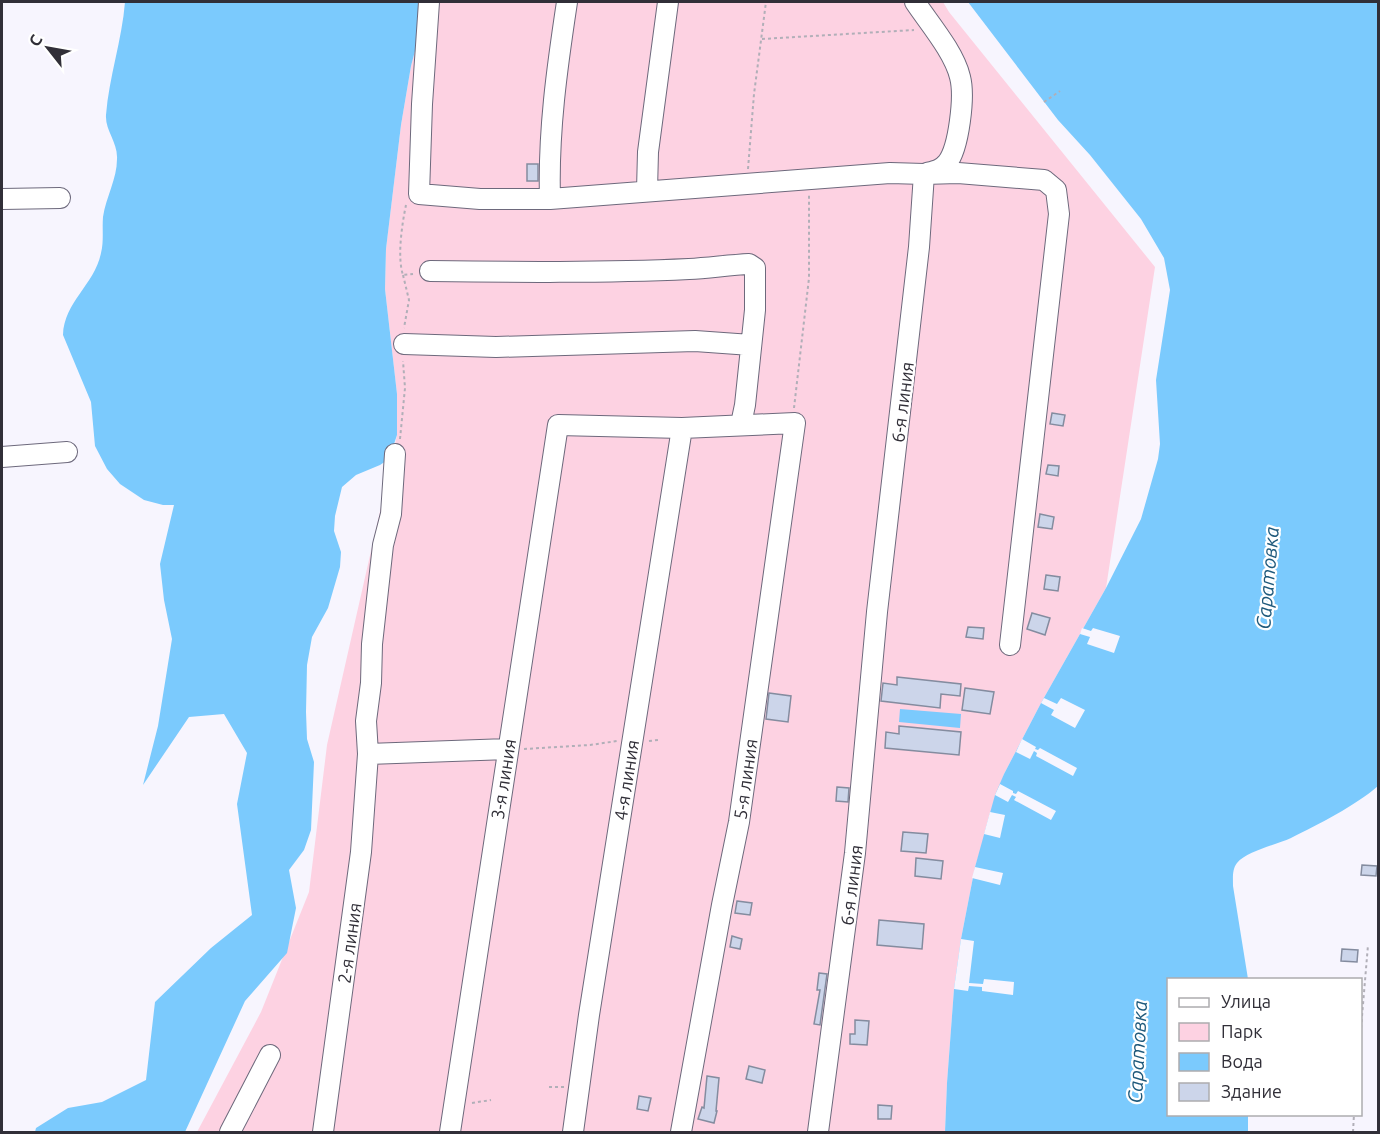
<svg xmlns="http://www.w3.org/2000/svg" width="1380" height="1134" font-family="Ubuntu,sans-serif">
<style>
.green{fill:#fdd2e2}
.water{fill:#7bcafd}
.pier{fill:#f7f5fe}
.building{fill:#ccd5ea;stroke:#848c9f;stroke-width:1.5}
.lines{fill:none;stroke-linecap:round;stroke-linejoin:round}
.minor-casing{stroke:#6d697c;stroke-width:22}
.path{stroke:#b1afb8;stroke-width:2;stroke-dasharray:3 3;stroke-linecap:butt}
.minor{stroke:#fff;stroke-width:20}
.labels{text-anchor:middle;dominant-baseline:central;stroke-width:4.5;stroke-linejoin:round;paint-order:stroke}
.street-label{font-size:18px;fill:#312f38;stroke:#fff}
.water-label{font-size:20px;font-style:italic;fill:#1f5a7c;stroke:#fff}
</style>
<rect width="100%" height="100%" fill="#f7f5fe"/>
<!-- green -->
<path class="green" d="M 422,2 L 943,2 L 949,12 L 1155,267 L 1106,588 L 1041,703 L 1004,774 L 975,867 L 961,939 L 954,989 L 947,1083 L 945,1132 L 197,1132 L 261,1012 L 309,892 L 327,745 L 381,507 L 388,460 L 395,444 L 397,435 L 397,394 L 385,289 L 386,249 L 401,125 L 411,66 L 419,36 Z"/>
<!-- water -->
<path class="water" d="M 125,2 L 422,2 L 419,36 L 411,66 L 401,125 L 386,249 L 385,289 L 397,394 L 397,435 L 389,459 L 380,465 L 356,475 L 342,487 L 335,516 L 334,531 L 341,552 L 340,567 L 328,608 L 312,637 L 307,665 L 306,712 L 307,739 L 314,762 L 311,830 L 304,850 L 289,870 L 296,908 L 287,953 L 245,1001 L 185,1132 L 35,1132 L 36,1128 L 68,1108 L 102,1102 L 146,1080 L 155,1002 L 211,948 L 252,915 L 237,804 L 247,753 L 224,714 L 189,717 L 143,785 L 158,726 L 172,639 L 164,600 L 160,564 L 174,505 L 163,505 L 144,500 L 120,484 L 107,469 L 95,446 L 91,402 L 63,335 C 64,302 95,284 101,253 C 104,241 102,229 103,217 C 106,197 117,179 117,159 C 118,142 105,131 106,115 C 109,77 122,40 125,2 Z
M 968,2 L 1378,2 L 1378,786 C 1355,806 1319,824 1291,838 C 1276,845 1247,851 1237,863 C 1232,869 1233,878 1233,886 L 1248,979 L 1168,980 L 1168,1114 L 1248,1115 L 1248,1132 L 945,1132 L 947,1083 L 954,989 L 961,939 L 975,867 L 995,795 L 1004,774 L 1041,703 L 1106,588 L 1141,519 L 1158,459 L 1160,444 L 1156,380 L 1170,290 L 1164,258 L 1141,219 L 1090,155 L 1058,120 Z
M 900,709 L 961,714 L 960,728 L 899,722 Z"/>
<!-- pier -->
<path class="pier" d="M 1082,628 L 1091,631 L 1093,628 L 1120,636 L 1114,653 L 1087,644 L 1090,637 L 1080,634 Z
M 1044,698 L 1057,704 L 1061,698 L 1085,710 L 1075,728 L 1051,715 L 1054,710 L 1041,703 Z
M 1022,739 L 1036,747 L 1035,749 L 1038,750 L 1040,748 L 1077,768 L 1073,776 L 1036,756 L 1037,753 L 1034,751 L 1030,759 L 1016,752 Z
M 1000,784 L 1013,791 L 1013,793 L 1016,794 L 1018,791 L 1056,811 L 1051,820 L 1014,800 L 1016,797 L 1012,795 L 1008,802 L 995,795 Z
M 990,812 L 1005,815 L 1000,838 L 984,834 Z
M 975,867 L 1003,873 L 1000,885 L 972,878 Z
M 961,939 L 974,941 L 969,983 L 983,984 L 984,979 L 1014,982 L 1013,995 L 982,991 L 982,987 L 969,986 L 968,991 L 954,989 Z"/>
<!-- building -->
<path class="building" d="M 527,164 L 538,164 L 538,181 L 527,181 Z
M 1052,413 L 1065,415 L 1063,426 L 1050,424 Z
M 1048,465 L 1059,466 L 1058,476 L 1046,474 Z
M 1040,514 L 1054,517 L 1052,529 L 1038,527 Z
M 1046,575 L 1060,577 L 1058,591 L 1044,589 Z
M 1032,613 L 1050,618 L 1045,635 L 1027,629 Z
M 968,627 L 984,628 L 983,639 L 966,637 Z
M 897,677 L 961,684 L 960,696 L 941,694 L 940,708 L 881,701 L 883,683 L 897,685 Z
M 965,688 L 994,692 L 990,714 L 962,710 Z
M 769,693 L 791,696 L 788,722 L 766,719 Z
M 899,726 L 961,732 L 959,755 L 885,748 L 886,732 L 899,734 Z
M 837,787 L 849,788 L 848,802 L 836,801 Z
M 903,832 L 928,834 L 926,853 L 901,851 Z
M 916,858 L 943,861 L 941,879 L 915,876 Z
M 1362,865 L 1377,866 L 1376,876 L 1361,875 Z
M 737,901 L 752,903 L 750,915 L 735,913 Z
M 879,920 L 924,924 L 922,949 L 877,945 Z
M 732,936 L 742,939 L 740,949 L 730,947 Z
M 1342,949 L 1358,950 L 1357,962 L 1341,961 Z
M 819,973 L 827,974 L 820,1025 L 814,1024 L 820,990 L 817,990 Z
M 855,1020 L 869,1021 L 867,1045 L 850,1044 L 850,1034 L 855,1034 Z
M 749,1066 L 765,1070 L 762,1083 L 746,1079 Z
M 707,1076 L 719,1078 L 716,1111 L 717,1111 L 714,1123 L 698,1119 L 702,1107 L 704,1108 Z
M 639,1096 L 651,1098 L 648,1111 L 637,1109 Z
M 878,1105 L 892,1106 L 891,1119 L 878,1119 Z"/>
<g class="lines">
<!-- minor casing -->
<g class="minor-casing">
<path id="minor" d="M 429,2 L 422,104 L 419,194 L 480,199 L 550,199 L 890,173 L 924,174 L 919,247 L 877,612 L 855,853 L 818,1132
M 915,2 C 929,23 954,52 960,77 C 965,96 959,148 947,163 C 941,170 935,171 927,173
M 924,174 L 958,173 L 1044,180 L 1056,190 L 1059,214 L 1010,645
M 647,190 L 648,152 L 668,2
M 2,199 L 60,198
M 550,199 C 548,132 557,68 567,2
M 430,271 C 516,272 603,273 689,269 C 709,268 729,265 749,264 L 755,268 L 755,310 L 745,405 L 741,424
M 404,344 L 496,347 L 695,341 L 751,345
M 2,457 L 67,452
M 368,754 L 508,749
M 230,1132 L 270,1055
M 323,1132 L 361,852 L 368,754 L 366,721 L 371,683 L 372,644 L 383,545 L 391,514 L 395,454
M 450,1132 L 558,425 L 682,428 L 795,423 L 739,822 L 722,905 L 681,1132
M 573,1132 L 589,1015 L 682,428"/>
</g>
<!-- path -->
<path class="path" d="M 762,39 L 914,30
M 1044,102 L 1060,91
M 748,169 L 754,94 L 766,2
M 406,205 C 402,224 397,257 403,275 L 413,274
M 403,275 L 409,300 L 404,328
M 794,408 L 809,278 L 809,195
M 400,439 L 405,388 L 403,361
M 649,741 L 658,740
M 524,749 L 590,745 L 617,741
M 1360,1040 L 1368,945
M 549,1087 L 564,1087
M 472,1103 L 491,1100
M 1353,1132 L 1354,1114"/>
<!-- minor -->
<use href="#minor" class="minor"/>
</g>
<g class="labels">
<!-- street labels -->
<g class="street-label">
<text transform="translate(902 402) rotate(-83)">6-я линия</text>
<text transform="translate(503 779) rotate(-81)">3-я линия</text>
<text transform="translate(745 779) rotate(-82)">5-я линия</text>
<text transform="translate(626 780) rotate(-81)">4-я линия</text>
<text transform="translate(851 885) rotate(-83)">6-я линия</text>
<text transform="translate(349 943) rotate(-82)">2-я линия</text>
</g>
<!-- water labels -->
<g class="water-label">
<text transform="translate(1267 578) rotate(-85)">Саратовка</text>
<text transform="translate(1137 1052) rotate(-87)">Саратовка</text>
</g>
</g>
<!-- border -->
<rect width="1380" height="1134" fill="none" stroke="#312f38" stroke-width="6"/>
<!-- legend -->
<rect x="1167" y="978" width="195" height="138" fill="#ffffff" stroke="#adacaf" stroke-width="1.5"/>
<rect x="1179" y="998" width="30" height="9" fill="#ffffff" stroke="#adacaf" stroke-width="1.5"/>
<text x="1221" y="1008" font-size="18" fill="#312f38">Улица</text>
<rect x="1179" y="1023" width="30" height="18" fill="#fdd2e2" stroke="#adacaf" stroke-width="1.5"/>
<text x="1221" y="1038" font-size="18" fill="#312f38">Парк</text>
<rect x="1179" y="1053" width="30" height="18" fill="#7bcafd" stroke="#adacaf" stroke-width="1.5"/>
<text x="1221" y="1068" font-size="18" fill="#312f38">Вода</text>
<rect x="1179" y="1083" width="30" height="18" fill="#ccd5ea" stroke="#adacaf" stroke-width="1.5"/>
<text x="1221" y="1098" font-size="18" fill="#312f38">Здание</text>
<!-- north arrow -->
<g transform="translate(48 48) rotate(301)" stroke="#ffffff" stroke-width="4.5" paint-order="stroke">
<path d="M0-4.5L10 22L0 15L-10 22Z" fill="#312f38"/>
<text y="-9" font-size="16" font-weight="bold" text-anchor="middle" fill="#312f38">С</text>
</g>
</svg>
